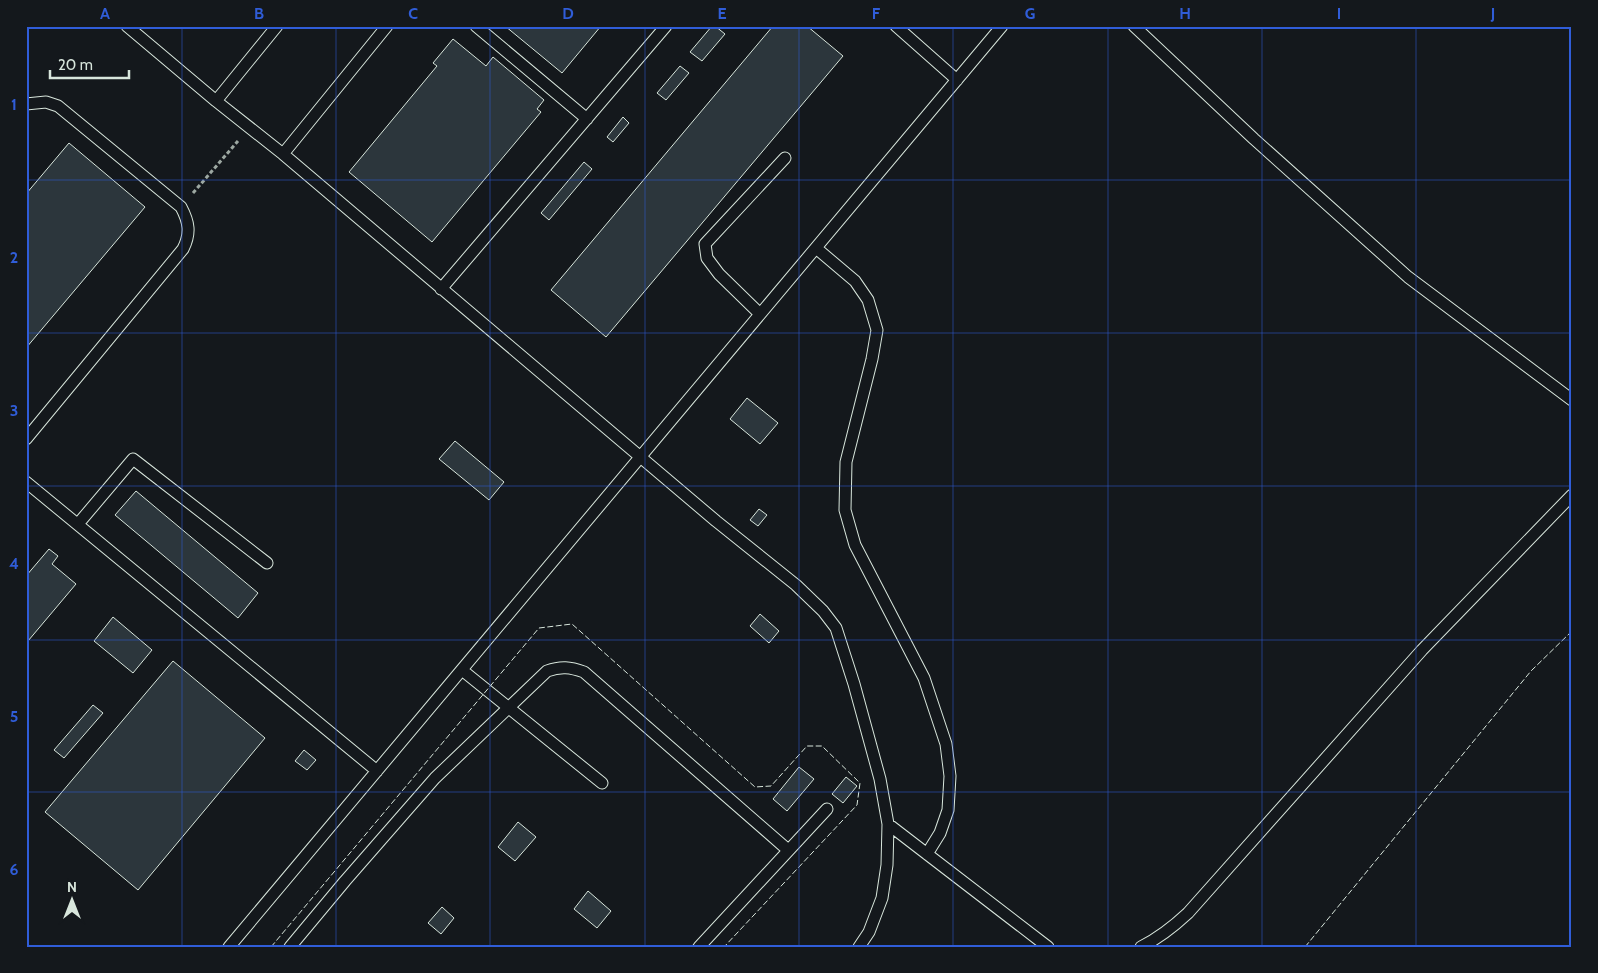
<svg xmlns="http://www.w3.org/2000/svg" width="1598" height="973" font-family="Cabin,sans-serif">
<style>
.building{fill:#2c363c;stroke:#d8e6dc}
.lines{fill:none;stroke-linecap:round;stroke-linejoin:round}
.service-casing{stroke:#d8e6dc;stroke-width:13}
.path{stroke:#9da8a2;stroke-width:3;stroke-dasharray:4 2.5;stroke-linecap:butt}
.service{stroke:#14181c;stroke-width:11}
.fence{stroke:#d8e6dc;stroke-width:1;stroke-dasharray:6 2.5;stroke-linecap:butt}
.grid{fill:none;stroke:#305dd8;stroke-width:1;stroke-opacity:0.55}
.neatline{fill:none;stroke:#305dd8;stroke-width:2}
.grid-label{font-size:16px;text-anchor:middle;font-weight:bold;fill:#305dd8}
</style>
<rect width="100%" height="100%" fill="#14181c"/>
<!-- building -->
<path class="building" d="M 505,26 L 601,26 L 562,73 Z
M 712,26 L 715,26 L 725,34 L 702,61 L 690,52 Z
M 773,26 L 807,26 L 843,56 L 606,337 L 551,290 Z
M 453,39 L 486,66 L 493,57 L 544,100 L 537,109 L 541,112 L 432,242 L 349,172 L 437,66 L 433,63 Z
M 680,66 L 689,73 L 666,100 L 657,93 Z
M 623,117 L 629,123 L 613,142 L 607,137 Z
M 69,143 L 145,207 L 26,348 L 26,194 Z
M 584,162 L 592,169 L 549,220 L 541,213 Z
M 747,398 L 778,423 L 760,444 L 730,419 Z
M 455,441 L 504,482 L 489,500 L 439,459 Z
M 136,491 L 258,593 L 238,618 L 115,515 Z
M 759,509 L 767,515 L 758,526 L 750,520 Z
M 49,549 L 58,556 L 52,564 L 76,584 L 28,641 L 26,639 L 26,576 Z
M 760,614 L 779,631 L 769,643 L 750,626 Z
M 113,617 L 152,650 L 133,673 L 94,641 Z
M 173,661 L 265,738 L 138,890 L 45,812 Z
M 93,705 L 103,713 L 64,758 L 54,750 Z
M 304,750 L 316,760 L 307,770 L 295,761 Z
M 799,767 L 814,779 L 787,811 L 773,799 Z
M 846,777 L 857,786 L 843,803 L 832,794 Z
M 518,822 L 536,837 L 515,861 L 498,847 Z
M 588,891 L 611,911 L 597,928 L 574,909 Z
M 442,907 L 454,918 L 441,934 L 428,923 Z"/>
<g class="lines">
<!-- service casing -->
<g class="service-casing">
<path id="service" d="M 127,26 L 216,101 L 283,154 L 716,521 L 796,585 L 823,611 L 836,628 L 854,684 L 880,779 L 888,824 L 887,865 L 882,898 L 869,932 L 859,947
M 476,26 L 587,119
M 896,26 L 957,80
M 1134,26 L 1254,139 L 1408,277 L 1572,400
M 216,101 L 277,26
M 26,104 L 46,102 L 58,106 L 181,207 C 189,222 191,233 183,249 L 26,439
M 283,154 L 387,26
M 816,248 L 855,281 L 868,300 L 877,330 L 872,359 L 846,462 L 845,510 L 855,545 L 924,678 L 946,744 L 950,776 L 948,810 L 940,833 L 927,854
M 441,289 L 666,26
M 760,314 L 719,274 L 707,258 L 705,244 L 785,158
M 26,482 L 377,771
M 78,524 L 133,459 L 267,563
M 462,670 L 602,783
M 888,824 L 1048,947
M 229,947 L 1002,26
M 290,947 L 345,881 L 435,778 L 547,671 C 561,666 570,667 584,672 L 788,850
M 699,947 L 827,809
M 1141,947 C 1159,938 1173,927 1188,913 L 1422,650 L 1572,495"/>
</g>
<!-- path -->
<path class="path" d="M 193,193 L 238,141"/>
<!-- service -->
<use href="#service" class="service"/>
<!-- fence -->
<path class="fence" d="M 271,947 L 539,628 L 572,624 L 755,787 L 771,786 L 807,746 L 822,746 L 860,783 L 857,805 L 724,947
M 1305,947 L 1531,671 L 1572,631"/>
</g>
<!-- grid -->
<path class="grid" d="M 182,26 L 182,947M 336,26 L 336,947M 490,26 L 490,947M 645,26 L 645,947M 799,26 L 799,947M 953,26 L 953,947M 1108,26 L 1108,947M 1262,26 L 1262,947M 1416,26 L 1416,947M 26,180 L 1572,180M 26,333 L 1572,333M 26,486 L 1572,486M 26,640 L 1572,640M 26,792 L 1572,792"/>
<!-- border -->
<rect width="1598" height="973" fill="none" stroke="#14181c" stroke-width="55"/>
<!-- north arrow -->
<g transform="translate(72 900)" stroke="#14181c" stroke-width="4" paint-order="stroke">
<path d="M0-4L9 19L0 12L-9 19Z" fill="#d8e6dc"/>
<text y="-8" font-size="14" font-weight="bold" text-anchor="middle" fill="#d8e6dc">N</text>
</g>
<!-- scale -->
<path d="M50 70v8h79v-8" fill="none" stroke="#d8e6dc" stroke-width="2.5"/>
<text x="58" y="70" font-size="15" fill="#d8e6dc" stroke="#14181c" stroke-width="4" paint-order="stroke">20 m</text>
<rect x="28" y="28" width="1542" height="918" class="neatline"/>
<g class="grid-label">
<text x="105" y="19">A</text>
<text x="259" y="19">B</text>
<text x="413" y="19">C</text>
<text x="568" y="19">D</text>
<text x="722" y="19">E</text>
<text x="876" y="19">F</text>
<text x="1030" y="19">G</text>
<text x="1185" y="19">H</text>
<text x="1339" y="19">I</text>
<text x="1493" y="19">J</text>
<text x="14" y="110">1</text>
<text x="14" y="263">2</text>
<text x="14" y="416">3</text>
<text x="14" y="569">4</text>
<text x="14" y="722">5</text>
<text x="14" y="875">6</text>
</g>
</svg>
